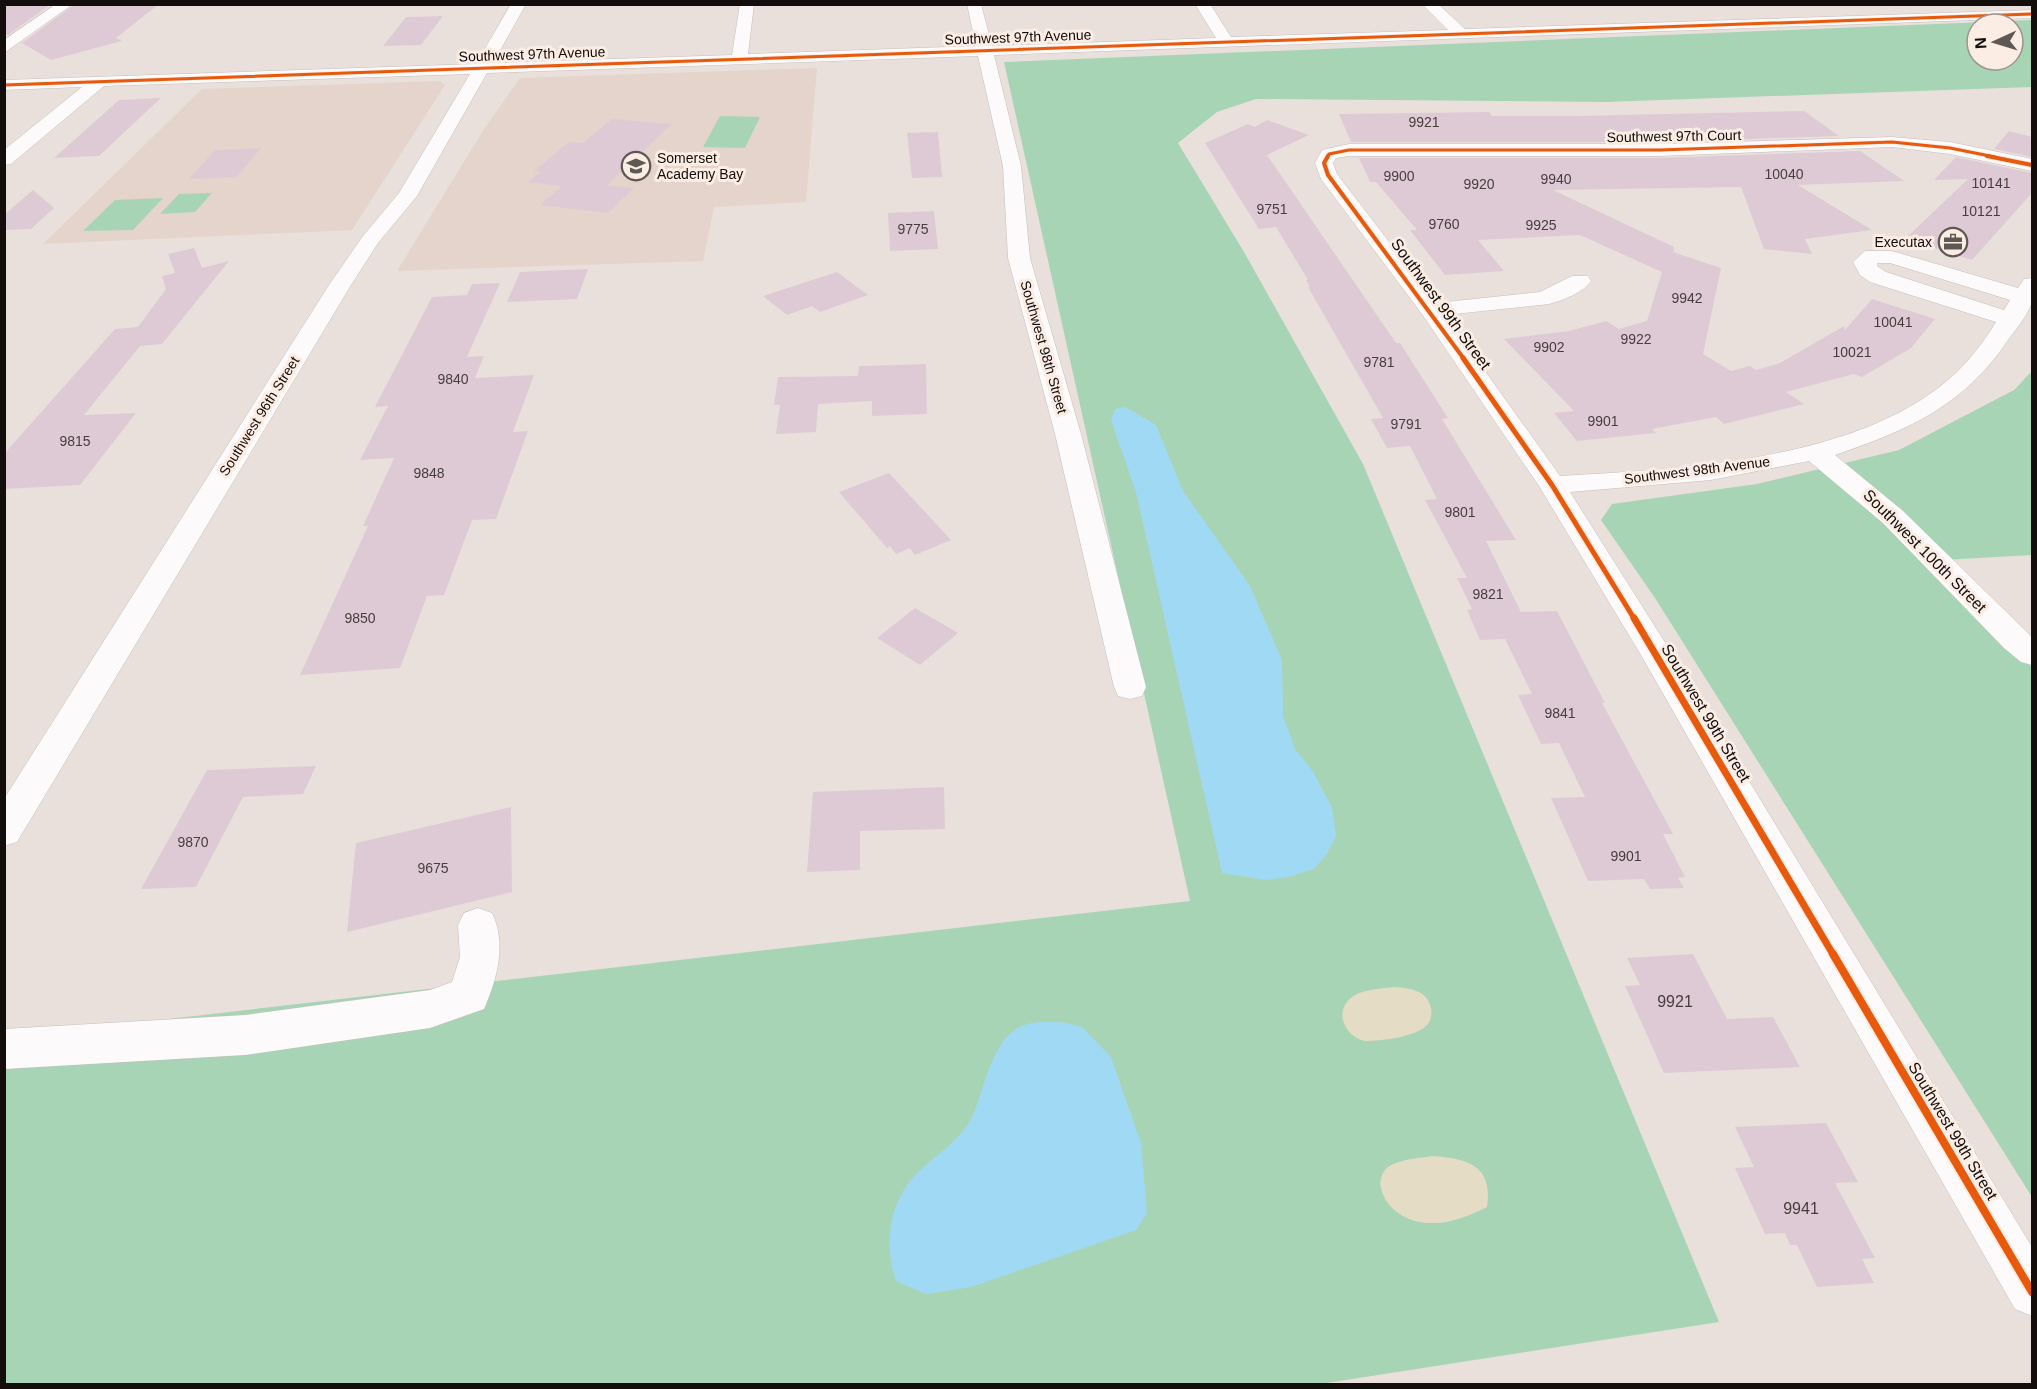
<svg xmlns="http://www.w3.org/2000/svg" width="2037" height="1389" font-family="Arial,sans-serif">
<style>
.built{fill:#e4d4cb}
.green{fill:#a8d4b6;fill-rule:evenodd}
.sand{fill:#e5dcc6}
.water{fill:#a0d9f4}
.building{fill:#decad4}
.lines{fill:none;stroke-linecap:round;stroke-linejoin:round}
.minor-casing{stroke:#c5bebb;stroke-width:1}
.minor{fill:#fcfafa;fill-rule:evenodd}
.cycleway-far4-casing{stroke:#fbece4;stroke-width:4.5}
.cycleway-far3-casing{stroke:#fbece4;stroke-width:6}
.cycleway-far2-casing{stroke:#fbece4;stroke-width:8}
.cycleway-far1-casing{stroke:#fbece4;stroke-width:10}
.cycleway-casing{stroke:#fbece4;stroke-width:12}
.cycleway-far4{stroke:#e8590c;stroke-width:3}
.cycleway-far3{stroke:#e8590c;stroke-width:4}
.cycleway-far2{stroke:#e8590c;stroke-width:5}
.cycleway-far1{stroke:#e8590c;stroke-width:7}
.cycleway{stroke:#e8590c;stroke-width:8}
.labels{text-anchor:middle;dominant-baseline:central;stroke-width:6;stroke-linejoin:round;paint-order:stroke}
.far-street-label{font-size:14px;fill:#130e0b;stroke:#fbece4}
.number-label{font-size:14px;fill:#463d3d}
.far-poi-label{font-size:14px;fill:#130e0b;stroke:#fbece4;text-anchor:start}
.street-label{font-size:16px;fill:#130e0b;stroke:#fbece4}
.near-number-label{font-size:16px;fill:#463d3d}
</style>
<rect width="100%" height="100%" fill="#e9e0dc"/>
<!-- built -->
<path class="built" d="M 817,68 L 806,202 L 714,207 L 703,261 L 397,271 L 484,129 L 520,78 Z
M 440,81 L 445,85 L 352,230 L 43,244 L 202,89 Z"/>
<!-- green -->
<path class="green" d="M 2032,20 L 2032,87 L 1606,102 L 1256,99 L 1217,112 L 1178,143 L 1244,252 L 1363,464 L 1719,1322 L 1320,1384 L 5,1384 L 4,1038 L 1190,901 L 1004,62 ZM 1977,24 L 2013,24 L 2013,60 L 1977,60 Z
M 720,116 L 760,117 L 745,148 L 703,147 Z
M 212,193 L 195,212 L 160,214 L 179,194 Z
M 163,198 L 133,230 L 83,231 L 115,200 Z
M 2032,371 L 2032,555 L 1925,561 L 2032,667 L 2032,1197 L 1655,598 L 1601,520 L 1612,504 L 1757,484 L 1899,450 L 2014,390 Z"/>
<!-- sand -->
<path class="sand" d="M 1394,987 C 1410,988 1427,990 1431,1008 C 1432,1013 1431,1021 1427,1025 C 1415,1037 1385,1040 1369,1041 C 1351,1042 1334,1018 1347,1002 C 1356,989 1380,989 1394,987 Z
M 1433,1156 C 1468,1159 1493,1165 1487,1207 C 1471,1215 1452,1223 1434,1223 C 1410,1224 1386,1211 1381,1188 C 1379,1180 1382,1172 1388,1167 C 1400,1159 1420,1158 1433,1156 Z"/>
<!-- water -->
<path class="water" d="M 1125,407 L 1156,425 L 1183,491 L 1250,586 L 1282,660 L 1283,716 L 1295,749 L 1314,773 L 1332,808 L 1336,836 L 1327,854 L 1314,869 L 1288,877 L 1266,880 L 1222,873 L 1136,492 L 1111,420 L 1115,409 Z
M 1060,1022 L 1082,1027 L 1111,1057 L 1141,1143 L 1147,1213 L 1136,1230 L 971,1287 L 926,1294 L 896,1281 C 885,1247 887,1211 910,1181 C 928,1159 957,1145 971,1119 C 986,1090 991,1028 1033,1023 C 1042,1021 1051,1023 1060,1022 Z"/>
<!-- building -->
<path class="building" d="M 4,4 L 51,4 L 8,35 L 4,33 Z
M 75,4 L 159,4 L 116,38 L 122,41 L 51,60 L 22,43 Z
M 443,16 L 421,45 L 383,46 L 406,17 Z
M 161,98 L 99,156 L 54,158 L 119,100 Z
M 1804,111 L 1839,136 L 1660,142 L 1351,142 L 1339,114 L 1489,112 L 1492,116 L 1575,116 Z
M 612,119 L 672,124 L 607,185 L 634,188 L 608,213 L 540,205 L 562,186 L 528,182 L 540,172 L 534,171 L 569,142 L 583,143 Z
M 1267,120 L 1309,135 L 1267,155 L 1396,343 L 1400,343 L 1448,418 L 1442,419 L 1516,540 L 1486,541 L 1521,612 L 1557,611 L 1605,703 L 1602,703 L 1673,834 L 1663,834 L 1685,877 L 1678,878 L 1684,888 L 1650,889 L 1644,879 L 1588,881 L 1551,798 L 1585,797 L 1559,743 L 1541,744 L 1518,695 L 1532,694 L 1505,639 L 1480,640 L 1467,610 L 1472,609 L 1457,578 L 1467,578 L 1425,500 L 1437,499 L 1410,446 L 1387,448 L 1371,419 L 1383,418 L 1308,287 L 1310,287 L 1306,280 L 1308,280 L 1276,227 L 1259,229 L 1205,143 L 1248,124 L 1255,127 Z
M 2009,131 L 2032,137 L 2032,157 L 1994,149 Z
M 938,132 L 942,177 L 912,178 L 907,133 Z
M 261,148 L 237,177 L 189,179 L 215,150 Z
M 1860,151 L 1904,181 L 1798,185 L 1872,230 L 1805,239 L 1812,254 L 1764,249 L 1741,187 L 1553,190 L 1674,247 L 1673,252 L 1721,268 L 1703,354 L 1731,371 L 1750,366 L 1756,370 L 1780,363 L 1844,326 L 1845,330 L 1872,299 L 1935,319 L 1911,348 L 1862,377 L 1854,374 L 1786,392 L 1804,404 L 1724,424 L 1716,417 L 1652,429 L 1656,433 L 1577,441 L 1554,413 L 1574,411 L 1504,339 L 1569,331 L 1606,321 L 1619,329 L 1647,321 L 1662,272 L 1580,235 L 1478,240 L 1504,271 L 1445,275 L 1410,230 L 1417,230 L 1376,182 L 1370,182 L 1359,158 L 1660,158 Z
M 1956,157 L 2032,173 L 2032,193 L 1972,260 L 1905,239 L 1968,179 L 1934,180 Z
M 33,190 L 54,208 L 31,229 L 4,230 L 4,215 Z
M 934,211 L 938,249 L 890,251 L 888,213 Z
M 194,248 L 202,268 L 229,261 L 162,344 L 140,346 L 84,415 L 136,413 L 80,485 L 4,489 L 4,454 L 115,329 L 138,327 L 166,289 L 162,276 L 175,273 L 168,254 Z
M 588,269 L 577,299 L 507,302 L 520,272 Z
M 837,272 L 868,295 L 820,312 L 812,306 L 787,315 L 763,296 Z
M 500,283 L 467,357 L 484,356 L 475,378 L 534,375 L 513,432 L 528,431 L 496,519 L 472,520 L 444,595 L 427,596 L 400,668 L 300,675 L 368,526 L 363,526 L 394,458 L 360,460 L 388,406 L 375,407 L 432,297 L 467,295 L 472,284 Z
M 926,364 L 927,414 L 872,416 L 872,401 L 818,404 L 816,432 L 776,434 L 780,405 L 774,405 L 778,377 L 858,376 L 859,366 Z
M 889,473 L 951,540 L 915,555 L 910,548 L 896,554 L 890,546 L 887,548 L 839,492 Z
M 915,608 L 958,633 L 920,665 L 877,638 Z
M 316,766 L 303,794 L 243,797 L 196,887 L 141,889 L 207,770 Z
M 944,787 L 945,829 L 860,831 L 860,870 L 807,872 L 813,792 Z
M 511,807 L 512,892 L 347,932 L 356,843 Z
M 1693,954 L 1727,1019 L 1773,1017 L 1800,1067 L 1664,1073 L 1625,986 L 1640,985 L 1627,958 Z
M 1826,1123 L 1858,1182 L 1835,1183 L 1875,1258 L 1862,1259 L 1874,1283 L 1817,1287 L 1797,1245 L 1790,1245 L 1785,1233 L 1765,1234 L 1735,1168 L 1754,1167 L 1735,1127 Z"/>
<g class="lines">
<!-- minor casing -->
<g class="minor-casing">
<path id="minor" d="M 56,4 L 73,4 L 4,53 L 4,40 Z
M 511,4 L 526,4 L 493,63 L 732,55 L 740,4 L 754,4 L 748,54 L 976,46 L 967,4 L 981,4 L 992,46 L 1216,38 L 1195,4 L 1210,4 L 1231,37 L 1448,30 L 1422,4 L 1438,4 L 1465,29 L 2032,10 L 2032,18 L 994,55 L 1021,166 L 1030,258 L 1081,434 L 1146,687 L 1142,696 L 1130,699 L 1118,696 L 1114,687 L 1055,434 L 1008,258 L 1003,166 L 978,56 L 487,73 L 417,196 L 378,243 L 351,285 L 17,842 L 4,846 L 4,799 L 329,285 L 363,236 L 399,193 L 470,74 L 104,86 L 11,164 L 4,165 L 4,150 L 82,87 L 4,90 L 4,80 L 476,64 Z
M 1892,137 L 1950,142 L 2032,159 L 2032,171 L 1950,154 L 1892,147 L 1660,156 L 1349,156 L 1336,158 L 1333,163 L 1337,174 L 1436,303 L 1540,292 L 1572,276 L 1588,276 L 1591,281 C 1583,293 1563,300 1549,304 L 1445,315 L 1560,476 C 1682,469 1864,461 1957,372 C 1972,357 1985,340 1996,322 L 1870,282 L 1860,275 L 1853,262 L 1865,251 L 1892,251 L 2018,288 L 2024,279 L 2032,278 C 2032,284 2034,294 2032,301 C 2029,314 2016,329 2008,340 C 1964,406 1908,430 1835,455 L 1903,511 L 2032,637 L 2032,665 L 2021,662 L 2004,648 L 1883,523 L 1809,461 L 1711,480 L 1570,492 L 1664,641 L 2032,1247 L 2032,1316 L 2015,1309 L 1641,655 L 1539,486 L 1422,314 L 1321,179 L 1315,163 L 1322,150 L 1349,144 L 1660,144 ZM 1877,263 L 1890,263 L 2010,300 L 2004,310 L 1886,272 L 1877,266 Z
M 478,908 L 492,913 C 507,944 497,979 484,1009 L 430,1028 L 245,1055 L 4,1069 L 4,1029 L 245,1015 L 430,990 L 452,982 L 460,957 L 458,925 L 464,913 Z"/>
</g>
<!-- minor -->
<use href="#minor" class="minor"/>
<!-- cycleway-far4 casing -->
<g class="cycleway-far4-casing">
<path id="cycleway-far4" d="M 4,85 L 2032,14
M 1327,157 L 1329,154 L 1349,150 L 1660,150 L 1892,142 L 1950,148 L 1995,157"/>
</g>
<!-- cycleway-far3 casing -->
<g class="cycleway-far3-casing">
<path id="cycleway-far3" d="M 1328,156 L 1324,163 L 1328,175 L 1464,359
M 1987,156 L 2032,165"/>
</g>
<!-- cycleway-far2 casing -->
<g class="cycleway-far2-casing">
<path id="cycleway-far2" d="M 1463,358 L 1552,485 L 1635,620"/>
</g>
<!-- cycleway-far1 casing -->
<g class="cycleway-far1-casing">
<path id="cycleway-far1" d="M 1634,618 L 1834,956"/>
</g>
<!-- cycleway casing -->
<g class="cycleway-casing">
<path id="cycleway" d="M 1833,954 L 2032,1292"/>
</g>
<!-- cycleway-far4 -->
<use href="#cycleway-far4" class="cycleway-far4"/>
<!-- cycleway-far3 -->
<use href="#cycleway-far3" class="cycleway-far3"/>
<!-- cycleway-far2 -->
<use href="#cycleway-far2" class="cycleway-far2"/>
<!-- cycleway-far1 -->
<use href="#cycleway-far1" class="cycleway-far1"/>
<!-- cycleway -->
<use href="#cycleway" class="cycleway"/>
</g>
<!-- icons -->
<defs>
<g id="school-ring" transform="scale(1.5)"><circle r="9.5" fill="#fbece4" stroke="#5e5854" stroke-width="1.5"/><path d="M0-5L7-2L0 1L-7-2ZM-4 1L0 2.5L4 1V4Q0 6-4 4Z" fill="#5e5854"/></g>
<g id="office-ring" transform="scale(1.5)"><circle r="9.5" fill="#fbece4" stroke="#5e5854" stroke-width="1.5"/><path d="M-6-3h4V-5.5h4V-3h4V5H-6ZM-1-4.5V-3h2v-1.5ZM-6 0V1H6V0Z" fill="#5e5854"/></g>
</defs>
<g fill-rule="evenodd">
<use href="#school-ring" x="636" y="166"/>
<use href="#office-ring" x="1953" y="242"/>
</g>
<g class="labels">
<!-- far-street labels -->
<g class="far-street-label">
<text transform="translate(1018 37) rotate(-2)">Southwest 97th Avenue</text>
<text transform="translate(532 54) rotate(-2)">Southwest 97th Avenue</text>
<text transform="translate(1674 136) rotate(-1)">Southwest 97th Court</text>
<text transform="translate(1044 347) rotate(74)">Southwest 98th Street</text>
<text transform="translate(259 416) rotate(-58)">Southwest 96th Street</text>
<text transform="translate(1697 470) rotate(-7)">Southwest 98th Avenue</text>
</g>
<!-- number labels -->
<g class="number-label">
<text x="1424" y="122">9921</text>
<text x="1784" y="174">10040</text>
<text x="1399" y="176">9900</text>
<text x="1556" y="179">9940</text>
<text x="1991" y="183">10141</text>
<text x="1479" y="184">9920</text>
<text x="1272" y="209">9751</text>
<text x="1981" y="211">10121</text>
<text x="1444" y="224">9760</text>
<text x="1541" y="225">9925</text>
<text x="913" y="229">9775</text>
<text x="1687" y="298">9942</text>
<text x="1893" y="322">10041</text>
<text x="1636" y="339">9922</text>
<text x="1549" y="347">9902</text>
<text x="1852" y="352">10021</text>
<text x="1379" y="362">9781</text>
<text x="453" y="379">9840</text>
<text x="1603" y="421">9901</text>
<text x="1406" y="424">9791</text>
<text x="75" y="441">9815</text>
<text x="429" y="473">9848</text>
<text x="1460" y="512">9801</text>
<text x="1488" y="594">9821</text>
<text x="360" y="618">9850</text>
<text x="1560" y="713">9841</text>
<text x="193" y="842">9870</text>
<text x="1626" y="856">9901</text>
<text x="433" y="868">9675</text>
</g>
<!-- far-poi labels -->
<g class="far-poi-label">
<text x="657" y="158">Somerset<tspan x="657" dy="16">Academy Bay</tspan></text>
<text x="1932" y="242" text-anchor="end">Executax</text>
</g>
<!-- street labels -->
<g class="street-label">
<text transform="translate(1441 304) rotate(54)">Southwest 99th Street</text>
<text transform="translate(1925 551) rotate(45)">Southwest 100th Street</text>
<text transform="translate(1706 713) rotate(59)">Southwest 99th Street</text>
<text transform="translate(1953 1131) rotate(59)">Southwest 99th Street</text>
</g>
<!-- near-number labels -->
<g class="near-number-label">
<text x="1675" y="1001">9921</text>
<text x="1801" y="1208">9941</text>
</g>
</g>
<!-- border -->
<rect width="2037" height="1389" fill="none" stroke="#130e0b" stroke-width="12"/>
<!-- north arrow -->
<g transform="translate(1995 42) rotate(266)"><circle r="28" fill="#fbece4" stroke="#9e938d" stroke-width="1.5"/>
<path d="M0-4.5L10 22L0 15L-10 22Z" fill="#5e5854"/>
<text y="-9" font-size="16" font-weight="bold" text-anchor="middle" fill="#130e0b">N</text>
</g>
</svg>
